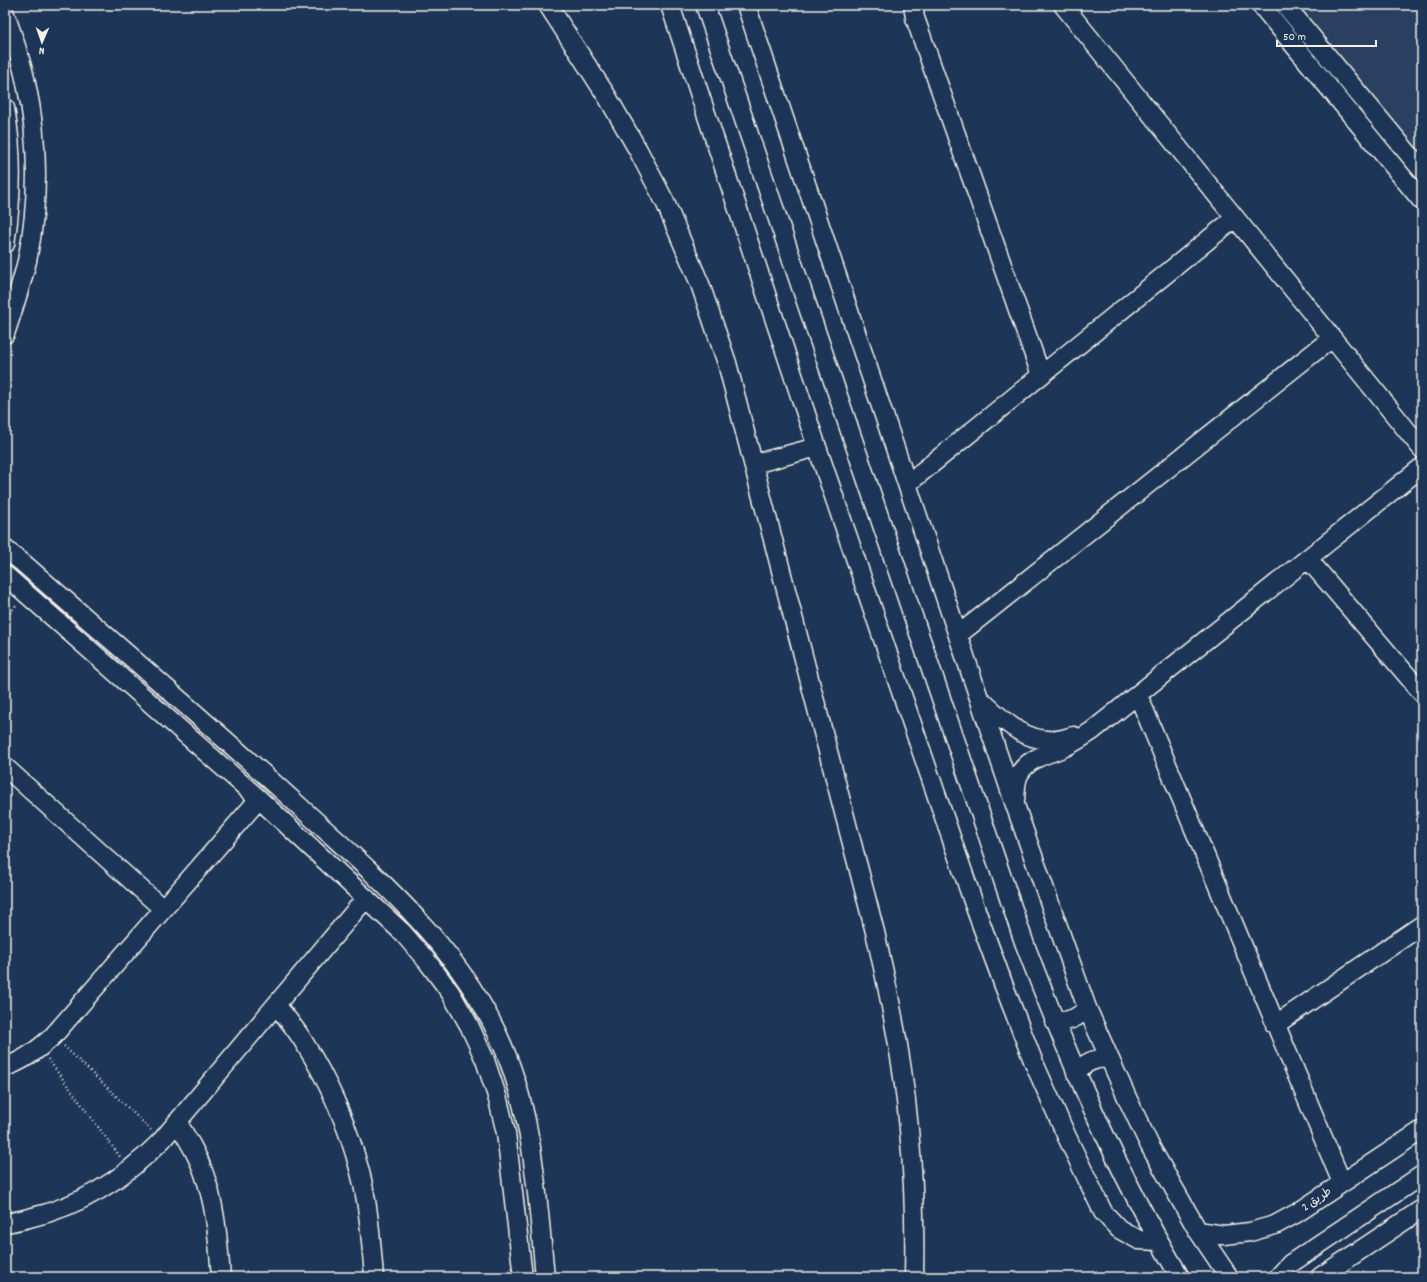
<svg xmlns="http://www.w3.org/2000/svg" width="1427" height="1282" font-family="Dekko,'Playpen Sans Arabic',sans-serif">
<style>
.built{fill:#2a4060}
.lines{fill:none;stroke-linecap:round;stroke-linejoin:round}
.minor-casing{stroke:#f4f1e8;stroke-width:21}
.path{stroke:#f4f1e8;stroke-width:2.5;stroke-dasharray:1 3;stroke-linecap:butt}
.minor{stroke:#1d3557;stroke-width:18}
.labels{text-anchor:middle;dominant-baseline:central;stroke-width:3;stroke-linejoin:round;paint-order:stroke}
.street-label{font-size:12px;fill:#f4f1e8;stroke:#1d3557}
</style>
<rect width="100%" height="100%" fill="#1d3557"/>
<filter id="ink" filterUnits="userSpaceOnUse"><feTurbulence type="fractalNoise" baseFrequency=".025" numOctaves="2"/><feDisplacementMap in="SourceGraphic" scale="8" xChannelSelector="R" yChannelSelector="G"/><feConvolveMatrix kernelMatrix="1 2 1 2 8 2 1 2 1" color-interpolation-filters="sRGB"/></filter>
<g filter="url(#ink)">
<!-- built -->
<path class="built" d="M 1271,5 L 1422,5 L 1422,186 L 1317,61 Z"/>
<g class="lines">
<!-- minor casing -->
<g class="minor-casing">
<path id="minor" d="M 548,5 L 608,98 L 638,150 L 665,202 L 700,284 L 727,363 L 875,932 C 881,958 887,985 892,1012 C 909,1097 916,1190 914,1277
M 670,5 L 817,447 L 976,910 L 1004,986 L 1034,1063 L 1067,1137 L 1103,1212 L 1119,1229 L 1139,1240 L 1158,1241
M 705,5 L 1024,942 C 1068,1057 1116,1171 1180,1277
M 746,5 L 1015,805 L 1087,1008 L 1129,1102 L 1150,1146 L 1198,1231 L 1229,1277
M 913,5 L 915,18 L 1041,375
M 1063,5 L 1422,449
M 1261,5 L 1422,201
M 1285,5 L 1422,170
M 5,14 C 13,36 21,59 26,83 C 39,142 39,203 27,261 C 21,286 13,310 5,334
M 5,108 C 13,152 12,200 5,244
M 754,464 L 817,447
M 907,484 L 1235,218
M 5,549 L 23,563 C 115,644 208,723 298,805 C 372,873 453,940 497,1033 C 534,1110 537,1194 545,1277
M 1308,559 L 1422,693
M 5,575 L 259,799 L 402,932 L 427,961 L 450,992 L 469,1025 L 485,1060 L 497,1096 L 506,1133 L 523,1277
M 958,635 L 1332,338
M 1138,695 L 1342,1183
M 981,700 C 1002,719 1024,743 1056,740 C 1062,740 1068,737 1074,736
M 5,767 L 163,909
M 1015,800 C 1016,791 1015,780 1020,773 C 1029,757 1050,754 1065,747 C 1075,742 1083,737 1092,731 L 1422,467
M 276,1005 C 286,1017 297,1030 305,1044 C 330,1084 348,1126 360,1172 C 369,1206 371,1242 374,1277
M 1054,1021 C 1068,1022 1077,1019 1087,1008
M 1275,1025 L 1422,925
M 5,1067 C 24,1061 39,1049 53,1036 L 259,799
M 1076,1073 C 1085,1062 1095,1058 1109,1058
M 177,1122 C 187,1138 197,1153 203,1171 C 216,1205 218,1241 221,1277
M 5,1223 C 13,1222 21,1220 29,1218 C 81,1206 125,1178 162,1140 L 366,898
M 1198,1231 L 1224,1235 L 1250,1232 L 1275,1225 L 1297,1213 L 1422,1130
M 1278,1277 L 1290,1264 L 1422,1175
M 1320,1277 L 1422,1209"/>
</g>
<!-- path -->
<path class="path" d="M 5,619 L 17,604
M 64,1046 L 151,1130
M 48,1059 L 121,1158"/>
<!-- minor -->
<use href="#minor" class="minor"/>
</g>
</g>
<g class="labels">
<!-- street labels -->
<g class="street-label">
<text transform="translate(1317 1200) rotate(-34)">طريق 2</text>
</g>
</g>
<!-- margin -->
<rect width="1427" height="1282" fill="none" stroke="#1d3557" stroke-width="20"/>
<rect x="10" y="10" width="1407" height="1262" fill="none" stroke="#f4f1e8" stroke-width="1.5" filter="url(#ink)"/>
<!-- north arrow -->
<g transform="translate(42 42) rotate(182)" stroke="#1d3557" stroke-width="3" paint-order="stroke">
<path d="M0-3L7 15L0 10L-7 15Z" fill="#f4f1e8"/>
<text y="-6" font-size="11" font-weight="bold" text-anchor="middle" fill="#f4f1e8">N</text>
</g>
<!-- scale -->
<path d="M1277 40v6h99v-6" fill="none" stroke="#f4f1e8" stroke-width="2"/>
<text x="1283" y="40" font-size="12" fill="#f4f1e8" stroke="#1d3557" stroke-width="3" paint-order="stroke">50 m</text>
</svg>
